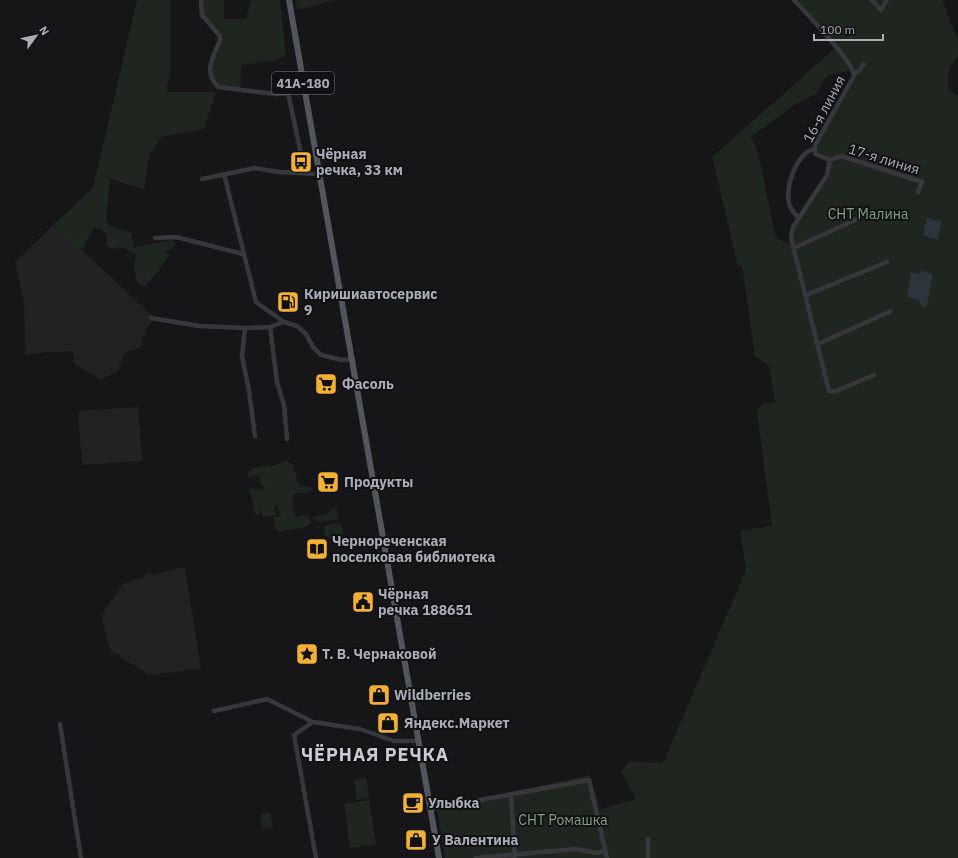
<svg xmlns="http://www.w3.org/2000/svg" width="958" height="858" font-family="'IBM Plex Sans',sans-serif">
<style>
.built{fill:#222225}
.green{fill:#1e261f;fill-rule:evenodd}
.water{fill:#2c353c}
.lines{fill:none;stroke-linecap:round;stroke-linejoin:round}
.minor{stroke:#37383d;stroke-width:4.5}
.major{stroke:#53555c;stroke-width:6}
.labels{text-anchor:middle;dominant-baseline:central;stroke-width:4;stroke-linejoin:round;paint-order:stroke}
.shield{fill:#111113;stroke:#7b7e86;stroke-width:1}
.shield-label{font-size:13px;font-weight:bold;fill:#a8adb8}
.street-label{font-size:14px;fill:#a8adb8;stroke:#111113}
.poi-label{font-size:14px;font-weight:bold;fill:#a8adb8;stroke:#111113;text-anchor:start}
.park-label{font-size:14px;fill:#7fa381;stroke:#111113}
.district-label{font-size:18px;font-weight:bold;letter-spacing:1px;fill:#c9ccd4;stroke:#111113}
</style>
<rect width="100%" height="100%" fill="#161618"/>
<!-- built -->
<path class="built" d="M 54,224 L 155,318 L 147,328 L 140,348 L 125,353 L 117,371 L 101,380 L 75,364 L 72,351 L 25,354 L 24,302 L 15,262 Z
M 138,407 L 142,461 L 82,465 L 78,411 Z
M 185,567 L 201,669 L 149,675 L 110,650 L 101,615 L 124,583 L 140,578 L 151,571 L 152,575 Z"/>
<!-- green -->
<path class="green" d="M 137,0 L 172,0 L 170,3 L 170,73 L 166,92 L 216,92 L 204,129 L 161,137 L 149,157 L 144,189 L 110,179 L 106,218 L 109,226 L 131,233 L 134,247 L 172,240 L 176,243 L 172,249 L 167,251 L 166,253 L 169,255 C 167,261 150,280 145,287 L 137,282 L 134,268 L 136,255 L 122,247 L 112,249 L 107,245 L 107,236 L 101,229 L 94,228 L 81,251 L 54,224 L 93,188 Z
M 201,0 L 224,0 L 224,19 L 246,19 L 251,0 L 280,0 L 286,56 L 271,61 L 241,65 L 240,89 L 218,87 L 209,68 L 220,36 L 202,15 Z
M 296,0 L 336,0 L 297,10 Z
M 794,0 L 942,0 L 958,40 L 958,55 L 950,67 L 948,78 L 949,89 L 955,95 L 958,95 L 958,858 L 445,858 L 437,808 L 590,775 L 600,809 L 636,799 L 621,772 L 630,761 L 663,763 L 746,570 L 740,531 L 772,526 L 757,412 L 762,404 L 775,402 L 769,366 L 755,356 L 742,266 L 738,266 L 712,157 L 833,50 L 839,52 ZM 853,70 L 851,84 L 814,151 L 826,159 L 827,175 L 793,227 L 792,245 L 780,240 L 775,234 L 759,157 L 751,137 L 796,104 L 816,94 L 828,75 ZM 921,270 L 926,307 L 920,304 L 919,300 L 907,297 L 911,272 L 920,274 Z
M 287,461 C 298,464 294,477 299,485 L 314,488 L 308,492 L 293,494 L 294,515 L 297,517 L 304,515 L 309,516 L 311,522 L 309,526 L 280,532 L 276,529 L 273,520 L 274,517 L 281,516 L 277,506 L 274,506 L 276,515 L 263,517 L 260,506 L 260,514 L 257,515 L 254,513 L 253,501 L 248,490 L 249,488 L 262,490 L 265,486 L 261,485 L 258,475 L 250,477 L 246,473 L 256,468 L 268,465 L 273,466 Z
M 332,509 L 335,509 L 339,512 L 336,520 L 319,522 L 314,520 L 313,517 L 329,513 Z
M 338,523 L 342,527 L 344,542 L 340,545 L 338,545 L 335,536 L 328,538 C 325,536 323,530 325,526 Z
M 366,778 L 369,798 L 357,800 L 354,779 Z
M 369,800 L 376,844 L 350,848 L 344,804 Z
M 270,812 L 273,827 L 262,829 L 260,814 Z"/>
<!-- water -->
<path class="water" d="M 927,218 L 942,222 L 937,240 L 923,235 Z
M 921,270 L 933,275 L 926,308 L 920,304 L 919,300 L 907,297 L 911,272 L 920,274 Z"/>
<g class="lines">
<!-- minor -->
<path class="minor" d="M 201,0 L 202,15 L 220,36 L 220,40 C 213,58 203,71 218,87 L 275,94 L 288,93 L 301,154 L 308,174
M 794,0 C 806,13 854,62 854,76 L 815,145 L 815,154 L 830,160 L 827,175 L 793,227 L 791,238 L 829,391 L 836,391 L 874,375
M 872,0 L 881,10 L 887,0
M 854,73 L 859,71 L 864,64
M 830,160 L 841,156 L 922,182 L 918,192
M 224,174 L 256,302 L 284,322
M 202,179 L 255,168 L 279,172 L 319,174
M 799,218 C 796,215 792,211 791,208 C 782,192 796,153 814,149
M 155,238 L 176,237 L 243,254
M 794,248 L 870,213
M 806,295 L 887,262
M 151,318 L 199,326 L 245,328 L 270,327 L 284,322 L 297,326 L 306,334 L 313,347 L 321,355 L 342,360 L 352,359
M 270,327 L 277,382 L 284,405 L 287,439
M 245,328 L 242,356 L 249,391 L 255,436
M 818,344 L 891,311
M 214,711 L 267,699 L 313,722 L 360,729 L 394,741 L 418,741
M 313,722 L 294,735 L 316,858
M 60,724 L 81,858
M 511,794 L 515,858
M 431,809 L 589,780 L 607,858
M 476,858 L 576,849 L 598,853 L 605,850
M 648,858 L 648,839"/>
<!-- major -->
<path class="major" d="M 289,0 L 439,858"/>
</g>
<!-- icons -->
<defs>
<g id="bus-square" transform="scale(1.15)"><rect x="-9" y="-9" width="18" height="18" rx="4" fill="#f2b134" stroke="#111113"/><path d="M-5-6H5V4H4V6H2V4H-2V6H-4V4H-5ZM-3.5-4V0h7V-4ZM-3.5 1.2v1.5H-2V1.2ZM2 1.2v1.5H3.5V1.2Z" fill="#111"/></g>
<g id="fuel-square" transform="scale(1.15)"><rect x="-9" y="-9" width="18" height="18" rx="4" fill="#f2b134" stroke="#111113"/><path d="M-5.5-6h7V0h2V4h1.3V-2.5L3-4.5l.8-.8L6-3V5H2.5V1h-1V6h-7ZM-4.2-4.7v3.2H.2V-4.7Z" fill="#111"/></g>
<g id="supermarket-square" transform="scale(1.15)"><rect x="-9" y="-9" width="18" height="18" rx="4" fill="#f2b134" stroke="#111113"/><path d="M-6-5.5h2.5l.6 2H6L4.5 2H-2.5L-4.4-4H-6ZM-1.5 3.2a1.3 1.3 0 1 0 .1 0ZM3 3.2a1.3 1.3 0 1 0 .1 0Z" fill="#111"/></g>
<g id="library-square" transform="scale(1.15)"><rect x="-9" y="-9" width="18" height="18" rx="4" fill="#f2b134" stroke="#111113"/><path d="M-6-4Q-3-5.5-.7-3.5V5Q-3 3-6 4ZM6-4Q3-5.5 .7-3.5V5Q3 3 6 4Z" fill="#111"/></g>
<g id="civic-square" transform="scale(1.15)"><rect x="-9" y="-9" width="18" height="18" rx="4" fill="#f2b134" stroke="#111113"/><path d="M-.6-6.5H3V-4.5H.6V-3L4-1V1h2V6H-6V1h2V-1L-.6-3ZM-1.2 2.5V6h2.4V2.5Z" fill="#111"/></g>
<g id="sight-square" transform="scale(1.15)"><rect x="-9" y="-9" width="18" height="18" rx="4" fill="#f2b134" stroke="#111113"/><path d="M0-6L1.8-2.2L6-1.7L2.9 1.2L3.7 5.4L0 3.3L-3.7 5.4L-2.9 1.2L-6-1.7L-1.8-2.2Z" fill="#111"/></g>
<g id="shop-square" transform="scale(1.15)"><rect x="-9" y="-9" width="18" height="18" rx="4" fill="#f2b134" stroke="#111113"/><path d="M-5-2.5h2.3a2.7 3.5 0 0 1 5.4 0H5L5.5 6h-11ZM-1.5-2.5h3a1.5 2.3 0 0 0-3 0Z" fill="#111"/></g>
<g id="cafe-square" transform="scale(1.15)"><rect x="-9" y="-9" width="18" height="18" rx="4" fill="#f2b134" stroke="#111113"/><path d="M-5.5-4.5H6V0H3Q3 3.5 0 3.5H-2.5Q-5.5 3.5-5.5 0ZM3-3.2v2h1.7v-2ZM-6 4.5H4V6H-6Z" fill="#111"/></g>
</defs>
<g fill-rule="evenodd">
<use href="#bus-square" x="301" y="162"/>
<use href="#fuel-square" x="288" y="302"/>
<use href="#supermarket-square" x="326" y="384"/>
<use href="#supermarket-square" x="328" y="482"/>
<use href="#library-square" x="317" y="549"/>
<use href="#civic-square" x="363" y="602"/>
<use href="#sight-square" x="307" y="654"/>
<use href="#shop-square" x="379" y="695"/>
<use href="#shop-square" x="388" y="723"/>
<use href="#cafe-square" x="413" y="803"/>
<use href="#shop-square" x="416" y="840"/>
</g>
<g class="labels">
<!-- shield labels -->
<rect class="shield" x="272" y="72" width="62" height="22" rx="3"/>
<g class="shield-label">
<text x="303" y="83">41А-180</text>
</g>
<!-- street labels -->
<g class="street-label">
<text transform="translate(824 109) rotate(-62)">16-я линия</text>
<text transform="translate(884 159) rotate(17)">17-я линия</text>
</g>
<!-- poi labels -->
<g class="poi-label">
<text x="316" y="154">Чёрная<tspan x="316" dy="16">речка, 33 км</tspan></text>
<text x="304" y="294">Киришиавтосервис<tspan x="304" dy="16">9</tspan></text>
<text x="342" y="384">Фасоль</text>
<text x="344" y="482">Продукты</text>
<text x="332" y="541">Чернореченская<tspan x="332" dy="16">поселковая библиотека</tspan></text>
<text x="378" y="594">Чёрная<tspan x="378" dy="16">речка 188651</tspan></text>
<text x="322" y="654">Т. В. Чернаковой</text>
<text x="394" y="695">Wildberries</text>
<text x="404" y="723">Яндекс.Маркет</text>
<text x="428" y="803">Улыбка</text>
<text x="432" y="840">У Валентина</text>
</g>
<!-- park labels -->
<g class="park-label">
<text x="868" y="214">СНТ Малина</text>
<text x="563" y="820">СНТ Ромашка</text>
</g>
<!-- district labels -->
<g class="district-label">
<text x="375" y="754">ЧЁРНАЯ РЕЧКА</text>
</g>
</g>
<!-- north arrow -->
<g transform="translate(36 36) rotate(57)" stroke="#111113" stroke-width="3" paint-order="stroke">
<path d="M0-3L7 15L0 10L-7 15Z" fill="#a8adb8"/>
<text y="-6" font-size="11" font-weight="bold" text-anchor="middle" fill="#a8adb8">N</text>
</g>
<!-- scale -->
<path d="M814 34v6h69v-6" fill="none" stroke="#a8adb8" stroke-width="2"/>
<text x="820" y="34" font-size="12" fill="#a8adb8" stroke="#111113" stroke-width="3" paint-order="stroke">100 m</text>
</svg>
